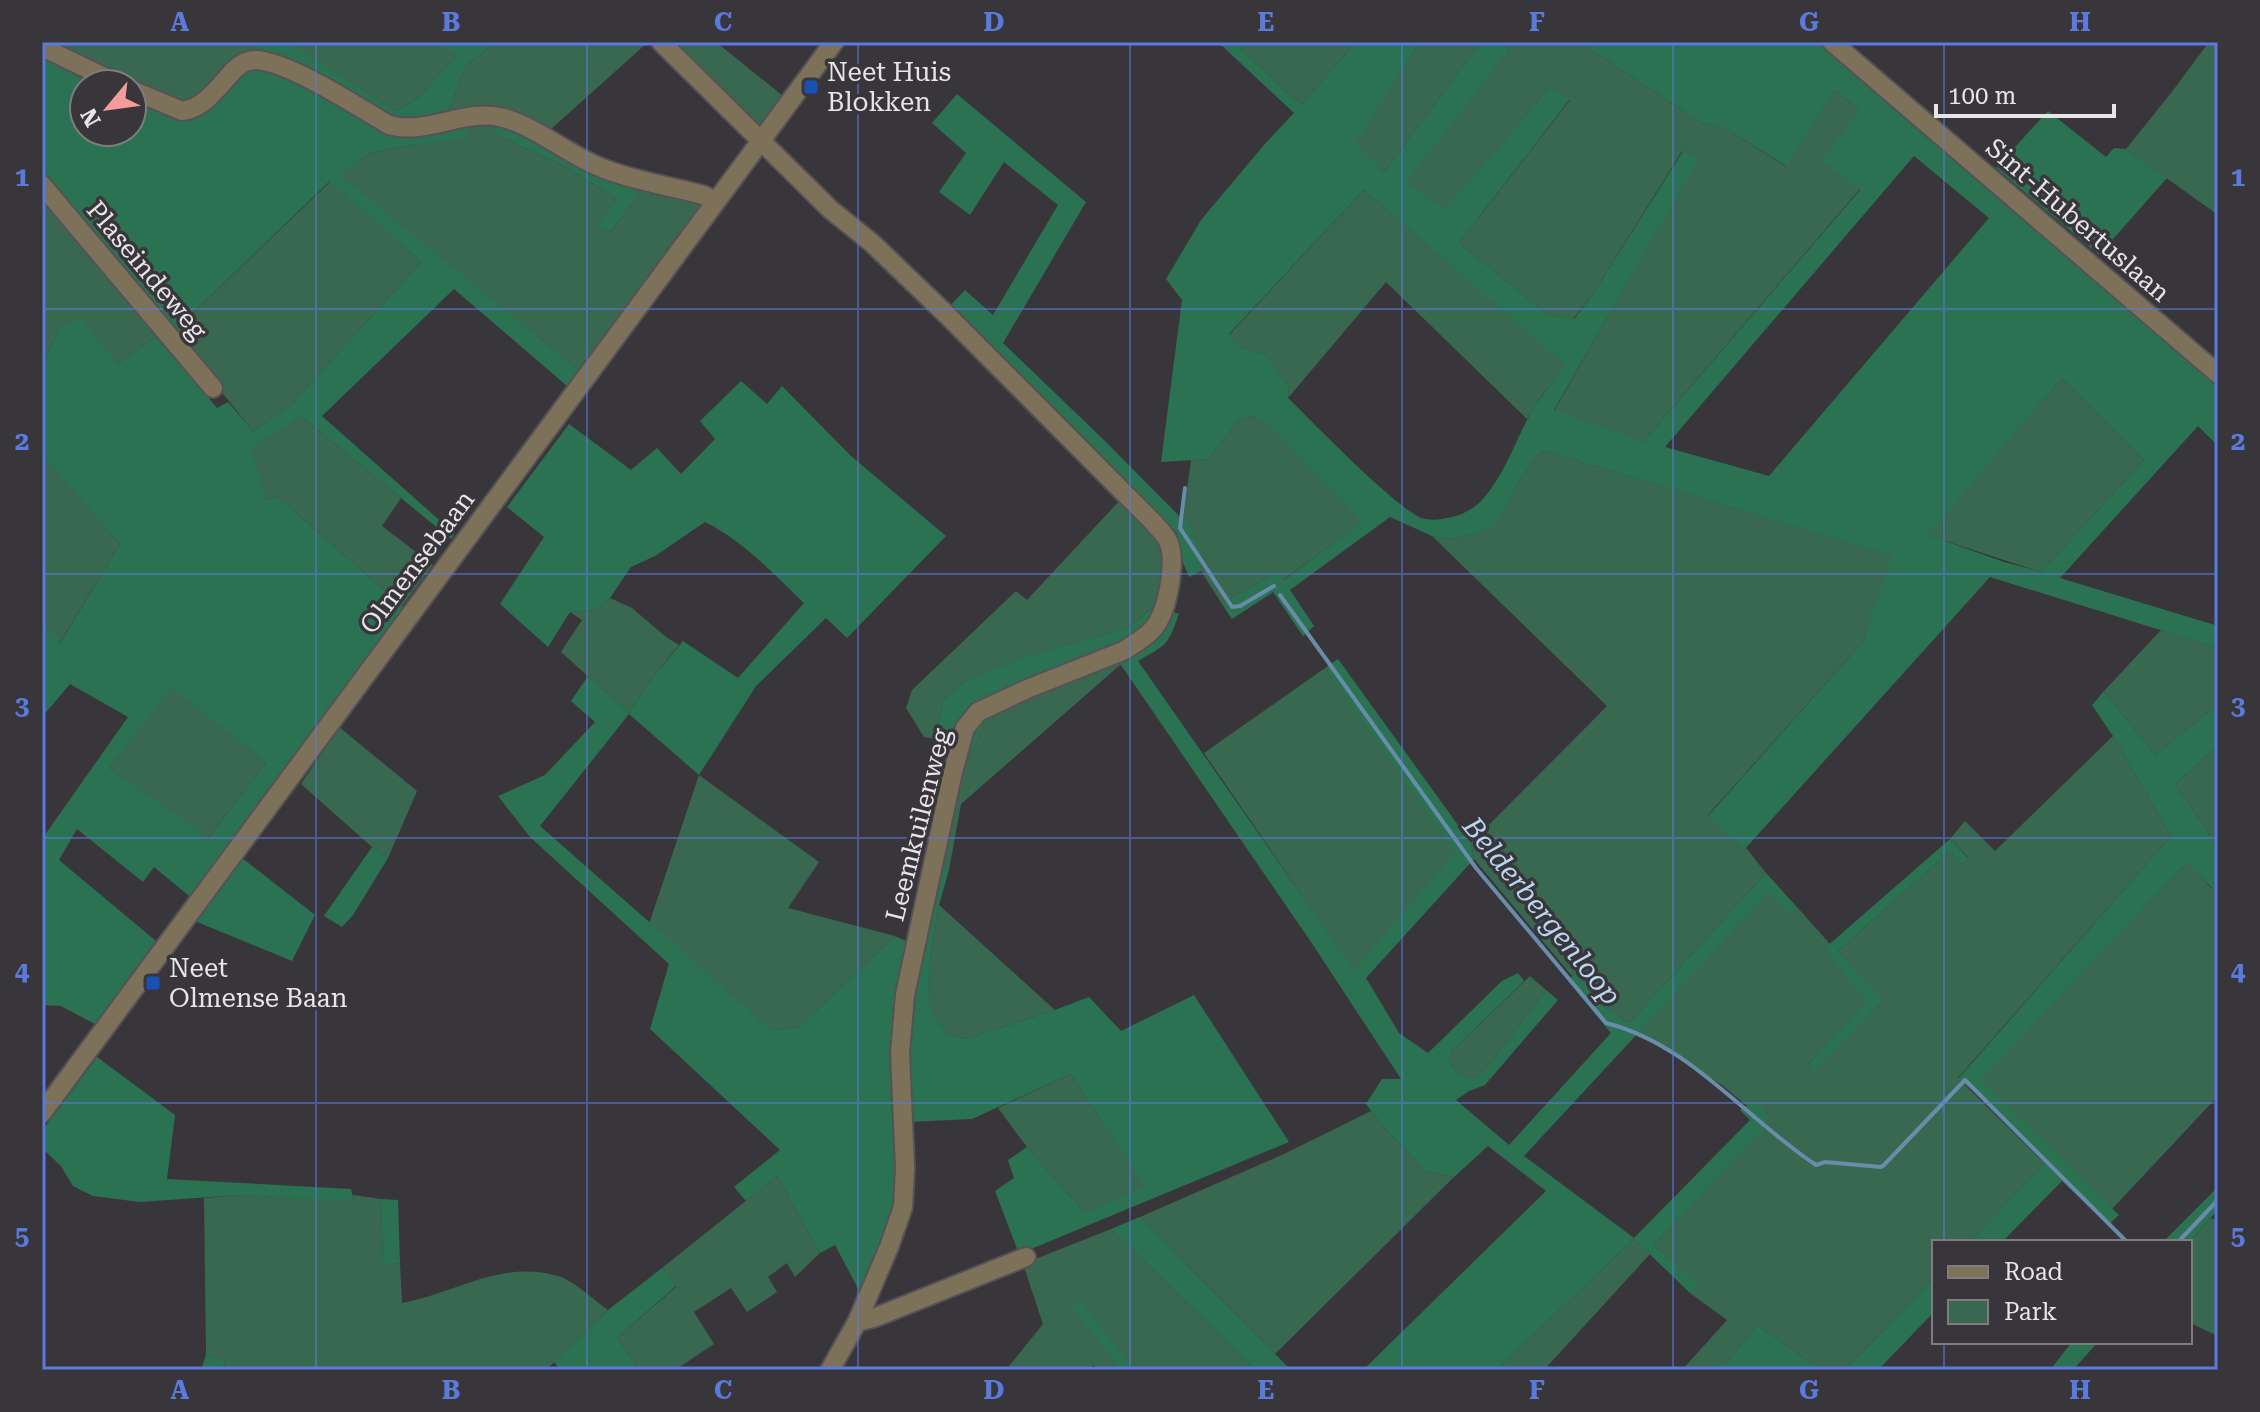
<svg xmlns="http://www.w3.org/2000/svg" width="2260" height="1412" font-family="'Roboto Serif',serif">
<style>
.green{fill:#396851}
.forest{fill:#2b7253;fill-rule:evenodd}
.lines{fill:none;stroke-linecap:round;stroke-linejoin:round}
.stream{stroke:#688caa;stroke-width:4}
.minor-casing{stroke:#555257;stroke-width:22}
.minor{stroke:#7d7259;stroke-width:18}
.grid{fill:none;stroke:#5a7bdd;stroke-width:2;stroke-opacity:0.55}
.transit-dot{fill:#1a4fb4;stroke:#39363b;stroke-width:3}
.labels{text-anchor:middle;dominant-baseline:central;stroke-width:7;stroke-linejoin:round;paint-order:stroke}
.poi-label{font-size:26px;fill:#e7e5e8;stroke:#39363b;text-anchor:start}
.street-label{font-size:26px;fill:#e7e5e8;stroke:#39363b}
.water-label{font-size:28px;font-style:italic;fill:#bad7f1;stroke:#39363b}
.neatline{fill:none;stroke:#5a7bdd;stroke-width:3}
.grid-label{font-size:26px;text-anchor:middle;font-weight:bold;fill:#5a7bdd}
</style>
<rect width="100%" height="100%" fill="#39363b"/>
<!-- green -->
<path class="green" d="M 48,42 L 261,42 L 199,111 L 116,84 Z
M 287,42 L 440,42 L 458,54 L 418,98 L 396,111 Z
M 495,42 L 648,42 L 550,130 C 514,107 490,104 449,111 L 465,67 Z
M 675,42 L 716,42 L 783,96 L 758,126 Z
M 1234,42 L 1356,42 L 1302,104 L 1290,96 Z
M 1420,42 L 1481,42 L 1384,172 L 1354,144 Z
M 1501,42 L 1580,42 L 1702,123 L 1727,129 L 1785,166 L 1835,90 L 1859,110 L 1860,189 L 1644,441 L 1554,411 L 1698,158 L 1682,151 L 1591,297 L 1573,319 L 1547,314 L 1459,243 L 1570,100 L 1550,87 L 1445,210 L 1405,182 L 1510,50 Z
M 2209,42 L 2218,42 L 2218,215 L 2126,149 L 2171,93 Z
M 468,119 L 502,121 L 499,136 L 566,167 L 617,199 L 599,226 L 610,232 L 637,197 L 638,182 L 705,199 L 580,371 L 339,175 L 370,153 L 418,144 Z
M 331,181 L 421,262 L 292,404 L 253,431 L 173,332 Z
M 1364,190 L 1567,366 L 1542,395 L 1527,419 L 1386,282 L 1288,398 L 1289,387 L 1266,354 L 1240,347 L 1229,335 Z
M 43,199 L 157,336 L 117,364 L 60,326 L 42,367 Z
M 2062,378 L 2144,460 L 2041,572 L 1927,535 Z
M 1251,416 L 1267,424 L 1363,522 L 1283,580 L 1276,572 L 1222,604 L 1201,571 L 1202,556 L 1183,520 L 1191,460 L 1208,459 L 1238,421 Z
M 302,417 L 401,498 L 382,526 L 433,565 L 402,606 L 278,497 L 266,499 L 250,448 Z
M 1542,450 L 1893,556 L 1862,643 L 1708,815 L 1744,850 L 1746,848 L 1766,873 L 1629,1023 L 1605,1007 L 1576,972 L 1572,976 L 1474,859 L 1471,843 L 1607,706 L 1432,536 L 1451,539 L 1476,534 L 1509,502 L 1517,483 Z
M 45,457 L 120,544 L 59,644 L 42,622 L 42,463 Z
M 1122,498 L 1163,545 L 1164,563 L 1156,605 L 1127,628 L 1029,656 L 966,680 L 944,699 L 935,739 L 924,737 L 906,708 L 912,690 L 1016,591 L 1027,600 Z
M 610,598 L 632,608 L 666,637 L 679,645 L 650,681 L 629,713 L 561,652 L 582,620 L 570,612 L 596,610 Z
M 2161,630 L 2218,648 L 2218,704 L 2155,755 L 2104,691 Z
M 1113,664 L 1120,665 L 961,804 L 949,870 L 941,866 L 965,748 L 974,750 L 983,725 L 1009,707 Z
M 1325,668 L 1457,852 L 1354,971 L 1204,753 Z
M 172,687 L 266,763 L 207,839 L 109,768 Z
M 339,727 L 417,791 L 388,858 L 372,847 L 301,784 Z
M 2113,736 L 2171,836 L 1958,1078 L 2045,1164 L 1969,1242 L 1934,1242 L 1934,1278 L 1845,1370 L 1821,1370 L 1757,1325 L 1720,1370 L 1682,1370 L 1727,1320 L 1690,1293 L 1699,1284 L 1653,1245 L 1768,1124 L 1751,1103 L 1747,1106 L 1722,1085 L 1637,1033 L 1768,892 L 1789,914 L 1797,907 L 1830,944 L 1826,948 L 1868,1003 L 1807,1065 L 1814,1071 L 1882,1002 L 1838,951 L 1950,851 L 1962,864 L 1968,857 L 1950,839 L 1965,821 L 1995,851 Z
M 2218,746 L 2218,847 L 2175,784 Z
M 699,775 L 819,862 L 788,908 L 895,936 L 799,1027 L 772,1030 L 649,924 Z
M 2189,861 L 2211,888 L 2218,882 L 2218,1096 L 2112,1209 L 1979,1080 Z
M 939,905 L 1055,1010 L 966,1039 L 947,1034 L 929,1007 L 930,958 Z
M 1530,976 L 1546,990 L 1491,1063 L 1476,1078 C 1463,1077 1455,1073 1449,1061 L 1452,1051 Z
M 1071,1074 L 1146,1188 L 1084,1212 L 1027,1147 L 998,1108 Z
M 1371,1111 L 1383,1127 L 1427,1172 L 1454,1177 L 1275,1354 L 1140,1217 L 1284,1154 Z
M 777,1176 L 820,1253 L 795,1277 L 787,1263 L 768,1277 L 777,1292 L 747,1312 L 731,1288 L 694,1312 L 714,1344 L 675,1370 L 640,1370 L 617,1338 L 676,1287 L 662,1268 Z
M 239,1195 L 354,1200 L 353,1195 L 381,1199 L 383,1264 L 400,1263 L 402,1303 C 457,1293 503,1258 561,1277 C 575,1282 595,1301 608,1310 L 546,1370 L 224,1370 L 225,1361 L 206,1355 L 204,1198 Z
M 2211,1218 L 2218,1221 L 2218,1336 L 2190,1323 L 2189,1242 Z
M 1111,1229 L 1256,1370 L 1135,1370 L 1079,1300 L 1072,1307 L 1121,1370 L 1097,1370 L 1094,1365 L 1087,1370 L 1006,1370 L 1043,1324 L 1023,1264 Z
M 1634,1239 L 1650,1254 L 1544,1370 L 1496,1370 Z"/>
<!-- forest -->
<path class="forest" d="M 42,42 L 116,84 L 84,84 L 84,132 L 132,132 L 132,91 L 199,111 L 261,42 L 288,42 L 396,111 L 418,98 L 457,55 L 440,42 L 495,42 L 465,67 L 449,111 L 412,121 L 468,119 L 468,138 L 418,144 L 370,153 L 340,175 L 580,371 L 567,386 L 454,289 L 322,416 L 455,534 L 451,539 L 302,417 L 251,448 L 266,499 L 278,497 L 402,606 L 408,610 L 194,900 L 154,867 L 143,882 L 77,829 L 59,860 L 156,941 L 95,1024 L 61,1006 L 42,1005 L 42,839 L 128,717 L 70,684 L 42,717 L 42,622 L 60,643 L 120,544 L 45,458 L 42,463 L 42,367 L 60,326 L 81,319 L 117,364 L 157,336 L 217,408 L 228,402 L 253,431 L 292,404 L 421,262 L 330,181 L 173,332 L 42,178 ZM 172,688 L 266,763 L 208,838 L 109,768 Z
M 1218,42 L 1234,42 L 1290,96 L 1302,104 L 1356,42 L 1420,42 L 1355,144 L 1384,172 L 1481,42 L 1501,42 L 1510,50 L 1406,182 L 1445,209 L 1550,87 L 1570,99 L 1459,243 L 1547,314 L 1574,319 L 1591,297 L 1683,151 L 1699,158 L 1554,410 L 1644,441 L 1860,190 L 1822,161 L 1859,110 L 1835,90 L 1786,166 L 1727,129 L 1702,123 L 1580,42 L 1818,42 L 2218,386 L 2218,446 L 2198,426 L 2060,578 L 2218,626 L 2218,648 L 1990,577 L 1744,850 L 1708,816 L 1862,643 L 1892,556 L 1542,450 L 1517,483 L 1509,502 L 1494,525 L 1476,534 L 1451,539 L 1432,536 L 1390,517 L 1290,590 L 1314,626 L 1303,636 L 1273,592 L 1232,619 L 1222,604 L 1276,572 L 1284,580 L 1362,522 L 1267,424 L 1251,416 L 1238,421 L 1208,459 L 1161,462 L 1182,300 L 1166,279 L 1201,220 L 1264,145 L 1294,113 ZM 1914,156 L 1989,218 L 1769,476 L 1665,447 ZM 1364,190 L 1566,366 C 1552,383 1537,400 1527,420 C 1513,447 1503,477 1482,500 C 1470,514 1444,522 1425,519 C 1403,516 1310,419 1288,398 L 1289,387 L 1266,354 L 1240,347 L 1229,334 ZM 2062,378 L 2144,460 L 2041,572 L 2004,562 L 1928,535 Z
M 957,94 L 1086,202 L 1003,343 L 1104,440 L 1188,525 L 1202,556 L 1201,571 L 1189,577 L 1180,555 L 1177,533 L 948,308 L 965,290 L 993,315 L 1058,205 L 1004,162 L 970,215 L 939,192 L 966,153 L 932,123 Z
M 2048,111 L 2106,157 L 2114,148 L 2126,149 L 2167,178 L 2099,255 L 1996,168 Z
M 502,121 L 638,182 L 637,197 L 610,232 L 598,226 L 617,199 L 566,167 L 499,136 L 495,130 Z
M 741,381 L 767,404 L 782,386 L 851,456 L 946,536 L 847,638 L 826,618 L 756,686 L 699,775 L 629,714 L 540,826 L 772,1030 L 799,1027 L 895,936 L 908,942 L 894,1207 L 878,1254 L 871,1267 L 862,1296 L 835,1245 L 820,1253 L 777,1176 L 746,1201 L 734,1187 L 780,1150 L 650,1029 L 669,964 L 530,837 L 498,796 L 545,775 L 595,722 L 571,701 L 588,676 L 629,713 L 650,681 L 683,641 L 738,678 L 804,603 C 773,574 744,541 705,522 L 655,556 L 631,567 L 610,598 L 596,610 L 570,612 L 548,647 L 500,604 L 544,537 L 507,507 L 569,424 L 631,470 L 657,448 L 681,474 L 715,439 L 700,421 Z
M 1156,605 L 1179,614 C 1167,647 1167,644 1138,661 L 1354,970 L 1456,852 L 1325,668 L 1338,659 L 1471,843 L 1474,859 L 1366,978 L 1399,1033 L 1428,1053 L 1502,981 L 1518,973 L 1524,981 L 1452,1051 L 1449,1061 C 1455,1073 1463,1077 1476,1078 L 1491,1063 L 1546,990 L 1558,1000 L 1485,1085 L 1469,1091 L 1456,1100 L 1509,1145 L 1611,1033 L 1568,981 L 1576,972 L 1605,1007 L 1629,1023 L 1766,873 L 1797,907 L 1789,915 L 1768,893 L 1524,1156 L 1634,1238 L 1750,1120 L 1740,1110 L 1751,1103 L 1758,1102 L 1766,1113 L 1768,1125 L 1653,1245 L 1700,1284 L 1690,1293 L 1634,1239 L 1496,1370 L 1363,1370 L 1546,1191 L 1488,1146 L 1454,1177 L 1427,1172 L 1383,1127 L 1366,1104 L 1382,1079 L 1401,1079 L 1313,945 L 1121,665 L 1112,664 L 1012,706 L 983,725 L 974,750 L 935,739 L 944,699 L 966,680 L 1028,656 L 1127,628 Z
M 2104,691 L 2155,755 L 2218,704 L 2218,746 L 2175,784 L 2218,847 L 2218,882 L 2212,888 L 2188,862 L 1980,1080 L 2119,1215 L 2108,1225 L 2062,1181 L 2002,1242 L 1969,1242 L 2045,1164 L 1971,1089 L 1958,1079 L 2171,836 L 2113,736 L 2092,705 Z
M 1950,839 L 1968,858 L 1962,864 L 1949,852 L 1838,951 L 1883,1001 L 1814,1072 L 1807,1065 L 1867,1003 L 1825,948 Z
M 372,847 L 388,858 L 353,915 L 342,927 L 324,916 Z
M 242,858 L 315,915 L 292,961 L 195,921 Z
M 941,866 L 949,870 L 939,905 L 930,958 L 929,1007 L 947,1034 L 966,1039 L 1055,1010 L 1089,997 L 1121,1031 L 1194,995 L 1289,1142 L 1019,1254 L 995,1191 L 1014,1178 L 1008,1160 L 1027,1147 L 1084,1212 L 1145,1187 L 1071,1074 L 972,1119 L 909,1122 L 908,1051 L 913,998 Z
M 97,1057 L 175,1115 L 167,1179 L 351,1189 L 354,1201 L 239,1195 L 140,1202 L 93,1196 L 73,1186 L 61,1166 L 44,1150 L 42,1151 L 42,1131 Z
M 2218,1187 L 2218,1210 L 2189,1242 L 2163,1242 Z
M 381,1199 L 398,1200 L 400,1263 L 383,1265 Z
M 1140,1217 L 1275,1354 L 1291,1370 L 1256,1370 L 1111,1229 Z
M 662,1268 L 676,1286 L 617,1338 L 640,1370 L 560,1370 L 554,1362 L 608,1310 Z
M 1934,1278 L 1934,1312 L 1878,1370 L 1845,1370 Z
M 1079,1299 L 1135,1370 L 1121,1370 L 1071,1307 Z
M 1757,1325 L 1821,1370 L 1720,1370 Z
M 2072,1342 L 2098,1342 L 2073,1370 L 2050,1370 Z
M 206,1355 L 225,1361 L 224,1370 L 201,1370 Z"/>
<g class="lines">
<!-- stream -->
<path class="stream" d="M 1185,488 L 1180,528 L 1232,607 L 1240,606 L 1274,586
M 1280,595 L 1476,868 L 1606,1023 C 1690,1044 1746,1119 1816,1165 L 1825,1162 L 1881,1167 L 1884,1165 L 1965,1080 L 2127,1242
M 2178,1242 L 2218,1200"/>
<!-- minor casing -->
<g class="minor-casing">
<path id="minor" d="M 661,42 L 831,210 L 872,243 L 948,316 L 1153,522 C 1158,528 1166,535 1169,543 C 1176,563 1168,612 1153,629 C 1145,638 1133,645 1123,651 L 1027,689 L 978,712 L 965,728 L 952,776 L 905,995 L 900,1053 L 905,1168 L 903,1207 L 889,1247 L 857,1322 L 830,1370
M 1832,42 L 2218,374
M 42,47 L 119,84
M 132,90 L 182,111 C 204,109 220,85 234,70 C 240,64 247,60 256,60 C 290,62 358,107 389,125 C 428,136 465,107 504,118 C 539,128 568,155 602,168 C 634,181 670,186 703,195 L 716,201
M 42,185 L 213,388
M 42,1113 L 834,42
M 857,1322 L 876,1317 L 1026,1257"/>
</g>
<!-- minor -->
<use href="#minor" class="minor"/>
</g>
<!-- grid -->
<path class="grid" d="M 316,42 L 316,1370M 587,42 L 587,1370M 858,42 L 858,1370M 1130,42 L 1130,1370M 1402,42 L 1402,1370M 1673,42 L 1673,1370M 1944,42 L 1944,1242M 42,309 L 2218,309M 42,574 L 2218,574M 42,838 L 2218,838M 42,1103 L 2218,1103M 1944,1342 L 1944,1370"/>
<!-- markers -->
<g class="transit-dot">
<rect x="803" y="79" width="16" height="16" rx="4"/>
<rect x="145" y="975" width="16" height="16" rx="4"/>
</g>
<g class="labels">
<!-- poi labels -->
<g class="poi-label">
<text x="827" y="72">Neet Huis<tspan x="827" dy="30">Blokken</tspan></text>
<text x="169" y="968">Neet<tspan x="169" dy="30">Olmense Baan</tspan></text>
</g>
<!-- street labels -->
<g class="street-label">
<text transform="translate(2078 220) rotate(41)">Sint-Hubertuslaan</text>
<text transform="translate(147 270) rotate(50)">Plaseindeweg</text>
<text transform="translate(417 562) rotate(-53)">Olmensebaan</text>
<text transform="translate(918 825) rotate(-76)">Leemkuilenweg</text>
</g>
<!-- water labels -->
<g class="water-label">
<text transform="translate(1542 911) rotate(51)">Belderbergenloop</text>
</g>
</g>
<!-- border -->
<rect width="2260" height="1412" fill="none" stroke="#39363b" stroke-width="88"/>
<!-- legend -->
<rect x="1932" y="1240" width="260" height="104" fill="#39363b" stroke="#7f7c80" stroke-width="2"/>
<rect x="1948" y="1266" width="40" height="12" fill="#7d7259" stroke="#7f7c80" stroke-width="2"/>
<text x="2004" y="1280" font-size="24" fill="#e7e5e8">Road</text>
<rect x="1948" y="1300" width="40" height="24" fill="#396851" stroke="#7f7c80" stroke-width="2"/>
<text x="2004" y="1320" font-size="24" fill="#e7e5e8">Park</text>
<!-- north arrow -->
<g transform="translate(108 108) rotate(241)"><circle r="38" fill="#39363b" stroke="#7f7c80" stroke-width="2"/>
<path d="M0-6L14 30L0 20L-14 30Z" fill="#f59b9c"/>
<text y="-12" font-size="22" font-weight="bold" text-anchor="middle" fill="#e7e5e8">N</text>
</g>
<!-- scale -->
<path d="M1936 104v12h178v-12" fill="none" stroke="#e7e5e8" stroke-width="4"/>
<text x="1948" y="104" font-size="24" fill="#e7e5e8" stroke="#39363b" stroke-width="6" paint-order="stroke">100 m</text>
<rect x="44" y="44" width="2172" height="1324" class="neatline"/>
<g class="grid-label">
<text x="180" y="31">A</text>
<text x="451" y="31">B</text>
<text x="723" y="31">C</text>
<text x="994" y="31">D</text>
<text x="1266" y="31">E</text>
<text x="1537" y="31">F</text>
<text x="1809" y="31">G</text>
<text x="2080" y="31">H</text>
<text x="22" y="186">1</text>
<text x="2238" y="186">1</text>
<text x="22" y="450">2</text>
<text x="2238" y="450">2</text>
<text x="22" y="715">3</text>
<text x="2238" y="715">3</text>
<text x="22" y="980">4</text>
<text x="2238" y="980">4</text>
<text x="22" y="1245">5</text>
<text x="2238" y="1245">5</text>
<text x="180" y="1399">A</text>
<text x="451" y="1399">B</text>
<text x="723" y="1399">C</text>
<text x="994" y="1399">D</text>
<text x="1266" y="1399">E</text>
<text x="1537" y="1399">F</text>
<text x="1809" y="1399">G</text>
<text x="2080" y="1399">H</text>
</g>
</svg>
